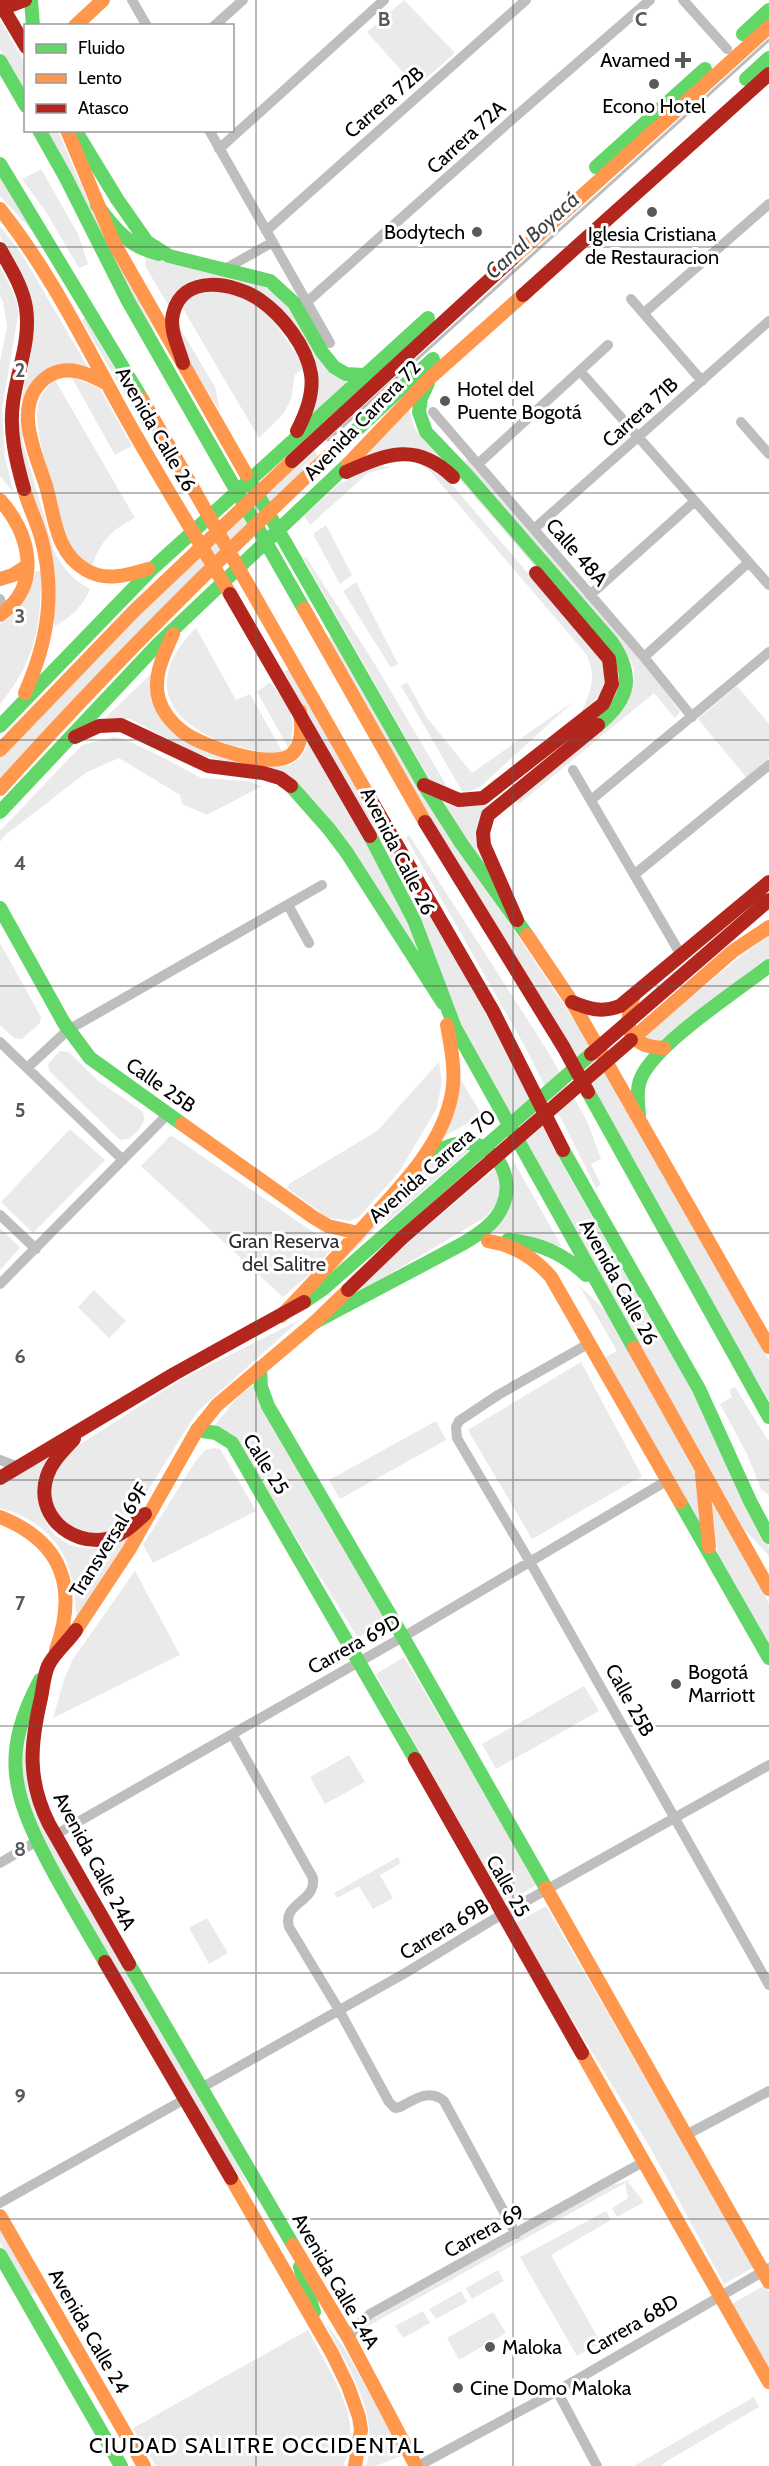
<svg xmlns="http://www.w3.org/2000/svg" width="769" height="2466" font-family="Cabin,sans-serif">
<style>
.green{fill:#eaeaea}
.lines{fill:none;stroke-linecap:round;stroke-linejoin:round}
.stream{stroke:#bcbcbc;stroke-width:3}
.street{stroke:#bebebe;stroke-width:10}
.fast{stroke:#63d668;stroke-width:14}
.slow{stroke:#ff974d;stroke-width:14}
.jam{stroke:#b3261e;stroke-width:14}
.grid{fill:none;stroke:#595959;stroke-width:1.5;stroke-opacity:0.55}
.poi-dot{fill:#595959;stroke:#fff;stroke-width:2}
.labels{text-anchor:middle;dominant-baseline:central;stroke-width:6;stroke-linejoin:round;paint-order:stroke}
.poi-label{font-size:20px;fill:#000;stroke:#fff;text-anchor:start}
.street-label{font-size:20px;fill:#000;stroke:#fff}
.park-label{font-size:20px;fill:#2f2f2f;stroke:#fff}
.water-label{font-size:21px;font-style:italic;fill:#404040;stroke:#fff}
.quarter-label{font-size:22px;letter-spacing:1.5px;fill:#000;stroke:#fff}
.grid-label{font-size:20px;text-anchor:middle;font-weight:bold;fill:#595959;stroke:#fff;stroke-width:6;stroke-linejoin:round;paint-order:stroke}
</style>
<rect width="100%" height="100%" fill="#fff"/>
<!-- green -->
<path class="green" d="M 404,0 L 455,53 L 416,87 L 367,32 Z
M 0,20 L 25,63 L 25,94 L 0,50 Z
M 45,131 L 58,131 L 78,178 L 153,328 L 150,330 Z
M 41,169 L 78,234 L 88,264 L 79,268 L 46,212 L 22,179 Z
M 0,176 L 36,235 L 0,196 Z
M 0,226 L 23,256 L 90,371 L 48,368 L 22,440 L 54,551 C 62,567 74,581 90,589 C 84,605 70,618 55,626 L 18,440 L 26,366 L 13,261 L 0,236 Z
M 146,258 L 259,284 L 282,298 L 348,385 L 311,415 L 318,394 L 282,310 C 270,294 253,289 235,281 L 168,305 L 145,266 Z
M 0,266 L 17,301 L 18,316 L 2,409 L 5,458 L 14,493 L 0,476 L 0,362 L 7,326 L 3,302 L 0,296 Z
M 217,288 L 265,308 L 305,367 L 295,374 L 291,399 L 284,413 L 259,438 L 182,307 L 187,296 Z
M 85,318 L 149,427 L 144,429 L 82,320 Z
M 177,323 L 215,387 L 220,411 L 191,364 Z
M 71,376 L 100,389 L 132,446 L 115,455 Z
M 55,380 L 135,518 C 112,529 100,542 92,566 C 85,560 72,552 69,544 C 58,520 36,436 37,412 C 38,398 45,388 55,380 Z
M 410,408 C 412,435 425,442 445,457 L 612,653 L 599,715 L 609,653 L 442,459 L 360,456 Z
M 311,447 L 320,458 L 0,781 L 0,757 L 47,705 Z
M 469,458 L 640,657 L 680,712 L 675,718 L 654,693 L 519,804 L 514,799 L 634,679 L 634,670 L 631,661 L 463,462 Z
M 418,463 L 436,466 L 603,661 C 608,691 600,695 580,715 C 590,694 598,677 586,654 L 429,470 Z
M 378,465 L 391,467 L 368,473 L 310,525 L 304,516 L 339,484 Z
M 326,525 L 352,575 L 340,584 L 313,534 Z
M 306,557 L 373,661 L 452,795 L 431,782 L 304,559 Z
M 36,571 L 41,571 C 41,625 36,661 0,704 L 0,624 C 21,612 28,592 36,571 Z
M 356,582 L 398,664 L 391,668 L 343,591 Z
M 196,628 L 236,700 L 250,694 L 283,753 L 276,755 C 257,750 235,748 217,740 C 158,714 151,672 196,628 Z
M 332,635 L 485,887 L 578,1026 L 682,1205 L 769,1360 L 769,1401 L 449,854 L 328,638 Z
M 289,669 L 515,1064 L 552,1146 L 692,1391 L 769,1547 L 769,1556 L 744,1529 L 472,1048 L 284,671 Z
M 151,674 L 172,732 L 288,766 C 300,760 305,754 309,741 L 404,912 L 426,976 L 317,804 L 239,765 L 197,754 L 130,719 L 105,718 Z
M 270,682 C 290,710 298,714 289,749 L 257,692 Z
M 407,682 L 427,718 L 472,773 L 574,701 L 480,787 L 468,792 L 462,791 L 401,686 Z
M 737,686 L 769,724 L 769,758 L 746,777 L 698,719 Z
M 114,737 L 124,739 L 162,757 L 201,778 L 247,781 L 262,786 L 207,815 L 182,804 L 180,795 L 119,758 L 87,772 L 4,836 L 0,842 L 0,831 L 82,745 Z
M 443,800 L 486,806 L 484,863 L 459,830 Z
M 409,835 L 547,1050 L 587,1121 L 601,1159 L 591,1164 L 601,1185 L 596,1188 L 523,1043 L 406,837 Z
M 769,936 L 769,958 L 661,1042 L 642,1038 L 742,955 Z
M 0,943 L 41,1017 L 40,1023 L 22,1039 L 14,1038 L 0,1025 Z
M 60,1051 L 69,1052 L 97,1080 L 142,1111 C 149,1123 137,1131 129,1139 L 120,1140 L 49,1071 L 48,1064 Z
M 439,1062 L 442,1081 L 437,1108 L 399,1172 L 359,1217 L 350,1221 L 328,1218 L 287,1188 L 289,1184 L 377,1131 Z
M 459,1077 L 482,1115 L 439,1139 Z
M 70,1129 L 105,1160 L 33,1233 L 1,1202 Z
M 170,1136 L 174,1137 L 319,1236 L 337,1242 L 311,1273 L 283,1297 L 141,1166 Z
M 472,1148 L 388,1221 L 384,1220 L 332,1272 L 425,1167 L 445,1152 Z
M 513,1160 L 562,1247 L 508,1233 L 492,1233 L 514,1190 Z
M 496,1168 C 501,1190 502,1203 484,1218 L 349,1298 L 406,1244 Z
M 0,1228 L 20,1248 L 0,1270 Z
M 579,1285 L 608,1314 L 698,1468 L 704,1533 L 604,1358 L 617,1351 Z
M 94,1290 L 126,1321 L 109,1338 L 78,1307 Z
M 301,1319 L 197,1412 L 135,1511 L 123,1526 L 107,1534 L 78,1534 L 57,1515 L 52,1501 L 51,1485 L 56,1468 L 77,1446 L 184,1378 Z
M 581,1362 L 642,1476 L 532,1539 L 468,1430 Z
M 254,1384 L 259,1402 L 386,1621 L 358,1638 L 232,1434 L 214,1426 L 238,1397 Z
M 735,1387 L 769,1442 L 769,1495 L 761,1489 L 746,1452 L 720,1404 L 732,1397 L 729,1390 Z
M 436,1421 L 446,1440 L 340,1499 L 329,1480 Z
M 213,1448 L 220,1449 L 256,1511 L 153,1563 L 143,1545 L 195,1462 L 205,1450 Z
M 50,1456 C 24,1497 46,1555 99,1548 C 110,1547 121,1542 130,1538 L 76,1623 C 77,1566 59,1524 0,1508 L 0,1485 Z
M 710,1492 L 769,1603 L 769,1645 L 718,1555 Z
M 135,1571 L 180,1655 L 53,1718 L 65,1677 L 73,1659 Z
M 404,1657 L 538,1884 L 504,1904 L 376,1674 Z
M 584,1686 L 599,1711 L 496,1769 L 482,1744 Z
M 26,1734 L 30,1784 L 235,2158 L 249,2188 L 228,2161 L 59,1869 L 31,1816 L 24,1793 L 22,1769 Z
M 349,1755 L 365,1782 L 325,1804 L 310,1777 Z
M 398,1857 L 401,1863 L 380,1875 L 393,1898 L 373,1909 L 359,1886 L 337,1898 L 334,1893 Z
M 546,1906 L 754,2267 L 724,2284 L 651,2149 L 514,1924 Z
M 207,1918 L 228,1953 L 209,1964 L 189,1928 Z
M 633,2179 L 628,2182 L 644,2202 L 617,2217 L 612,2208 L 628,2198 L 625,2183 L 359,2331 L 367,2322 L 612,2185 Z
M 606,2211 L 611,2220 L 551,2255 L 601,2343 L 577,2356 L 520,2257 Z
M 0,2226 L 38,2291 L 31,2295 L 0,2242 Z
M 498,2270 L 504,2281 L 472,2299 L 466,2288 Z
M 765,2285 L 769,2293 L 769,2369 L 730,2305 Z
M 461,2291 L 467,2302 L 436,2319 L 429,2309 Z
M 423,2311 L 430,2323 L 403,2338 L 395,2326 Z
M 493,2312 L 506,2333 L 459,2360 L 447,2338 Z
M 323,2320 L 345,2349 L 403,2455 L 376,2466 L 366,2466 C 381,2413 347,2365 323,2320 Z
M 308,2330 C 328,2371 367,2419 343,2466 L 156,2466 L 133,2428 Z
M 754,2397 L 759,2407 L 662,2464 L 663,2466 L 634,2466 Z"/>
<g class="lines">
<!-- stream -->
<path class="stream" d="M 328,440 L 769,40"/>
<!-- street -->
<path class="street" d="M 132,0 L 147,26
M 683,0 L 727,49
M 214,26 L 243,0
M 209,130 L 330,343
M 219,149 L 384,0
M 266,231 L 526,0
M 225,269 L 273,242
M 631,299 L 702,381
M 307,302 L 516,116 L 650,0
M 644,313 L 769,204
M 580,371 L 769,585
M 433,412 L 644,657 L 692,717
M 741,422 L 769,454
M 478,464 L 608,345
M 534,529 L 769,321
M 590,595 L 695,501
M 0,599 L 4,613
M 644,657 L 749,562
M 573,770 L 681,955
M 591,800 L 769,652
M 635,874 L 769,765
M 288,905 L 309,943
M 0,1042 L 123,1160
M 27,1068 L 68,1030 L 322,885
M 0,1215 L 36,1249
M 0,1284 L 168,1114
M 588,1344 L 498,1395 L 459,1421 L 456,1427 L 457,1438 L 530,1562 L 769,1985
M 0,1460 L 18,1467
M 232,1734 L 313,1878 C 316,1903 282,1902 289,1927 L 339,2010 L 389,2102 L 395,2108 L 400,2107 C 414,2100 429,2088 444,2101 L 516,2234
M 55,1835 L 408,1634 L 668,1480
M 0,1863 L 37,1841
M 201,2088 L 407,1972 L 489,1922 L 769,1765
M 686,2135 L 769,2091
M 0,2203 L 185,2099
M 349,2339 L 356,2326 L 370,2314 L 643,2162
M 557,2391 L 597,2466
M 418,2466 L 557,2391 L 769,2268"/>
<!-- fast -->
<path class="fast" d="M 31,0 L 33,26
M 743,34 L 769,10
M 0,61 L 26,106
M 746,79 L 769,58
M 39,130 L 66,178 L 128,301 L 304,609
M 75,130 L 117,199 L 147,242 L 169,256 L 270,281 L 294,303 L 322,352 L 334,367 L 346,374 L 364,375
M 0,164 L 142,399
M 596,167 L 705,69
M 97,205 C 115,229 129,247 159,254
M 428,383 L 421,398 L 419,412 L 426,432 L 467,475 L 611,641 C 635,676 630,699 598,725
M 337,448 L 433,359
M 246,474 L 424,785 L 461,843 L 527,935
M 0,726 L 153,568 L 428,318
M 291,786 L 329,829 L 347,853 L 443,1003
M 0,812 L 158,644 L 348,464
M 370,836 L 414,920 L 455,1028 L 634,1348
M 0,908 L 64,1023 L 90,1058 L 182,1124
M 588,1092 L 769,1417
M 639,1115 C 638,1103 636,1089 641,1078 C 656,1043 737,991 769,966
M 563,1150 L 699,1389 L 750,1501 L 769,1537
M 508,1240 C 539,1243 563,1253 586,1275
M 304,1302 L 323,1289 L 591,1054
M 315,1322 L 464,1243 C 479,1234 496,1223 503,1205 C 515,1177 495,1141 463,1143 C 447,1144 433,1153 421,1162
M 260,1368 L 261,1387 L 268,1406 L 403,1637 L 546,1888
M 197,1430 L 216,1433 L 232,1443 L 415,1759
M 680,1502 L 769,1658
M 40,1680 C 1,1753 12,1793 48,1862 C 66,1896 86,1929 105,1962
M 129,1964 L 293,2245
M 0,2255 L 121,2466
M 300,2267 L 314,2312"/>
<!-- slow -->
<path class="slow" d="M 75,26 L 103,0
M 67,130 L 114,243 L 246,474
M 0,209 C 47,268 80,334 116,400 C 152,466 192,530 230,594
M 512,259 L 769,27
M 107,384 C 89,374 67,363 47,377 C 11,403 35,452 46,486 C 55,517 55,552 86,570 C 106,582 128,575 148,569
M 142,399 L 368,795
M 348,464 L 431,377 L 523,295
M 24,489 C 28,505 36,520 41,537 C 56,592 48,641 25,693
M 0,500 C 30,534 43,585 0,615
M 0,579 L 13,575 L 27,566
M 304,609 L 425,822
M 173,634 C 164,654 152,677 159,700 C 163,713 173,724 183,732 C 202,746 272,771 292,754 C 304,743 301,725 300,711
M 0,750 L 134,611 L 292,461
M 0,789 C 107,670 220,557 337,448
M 527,935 L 572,1002 L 769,1347
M 634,995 C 623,1026 627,1047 664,1048
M 631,1040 L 733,951 L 769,927
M 182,1124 L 313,1217 L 328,1226 L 358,1233
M 488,1241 C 514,1245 534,1257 551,1277 L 680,1502
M 281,1316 C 308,1289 333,1260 359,1232 C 395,1192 442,1149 452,1093 C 456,1071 451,1047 447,1025
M 634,1348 L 769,1589
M 702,1474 L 709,1547
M 0,1517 C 63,1542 78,1588 56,1650
M 76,1630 L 129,1550 L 197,1430 L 217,1405 L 315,1322 L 348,1290
M 546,1888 L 769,2282
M 582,2053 L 769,2382
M 231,2178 L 332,2353 L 348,2386 L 359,2417 L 361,2430 L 355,2466
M 0,2216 L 144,2466
M 293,2245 L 349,2339 L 416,2466"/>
<!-- jam -->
<path class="jam" d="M 0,1 L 12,5 L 25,0
M 0,3 L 26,47
M 0,249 C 10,267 23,287 26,308 C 31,340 17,371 13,403 C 9,432 16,461 24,489
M 523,295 L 769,74
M 183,363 C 179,348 169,330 173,314 C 182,273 234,282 260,300 C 282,315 307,347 311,374 C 314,394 306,414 297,431
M 292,461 L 512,259
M 346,472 C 388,453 417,442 453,477
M 230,594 L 370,836
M 75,737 L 99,726 L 121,725 L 208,766 L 263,773 L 280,778 L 291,786
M 424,785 L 459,800 L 483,798 L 603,704 L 612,684 L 609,659 L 536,573
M 368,795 L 493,1011 L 563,1150
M 425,822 L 564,1048 L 588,1092
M 517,920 L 484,845 L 483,833 L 488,815 L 598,725
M 572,1002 C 589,1009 602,1013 620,1006 L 769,882
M 591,1054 L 769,900
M 348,1290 L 402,1238 L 631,1040
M 74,1439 C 64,1450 52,1461 47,1476 C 34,1514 70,1546 107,1539 C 122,1536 134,1524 145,1514
M 0,1478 L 174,1374 L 304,1302
M 76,1630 C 68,1642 54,1653 48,1666 C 44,1675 43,1688 41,1698 C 30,1745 27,1780 49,1824 L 129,1964
M 415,1759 L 582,2053
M 105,1962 L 231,2178"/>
</g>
<!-- grid -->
<path class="grid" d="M 256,0 L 256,2466M 513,0 L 513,2466M 0,247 L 769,247M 0,493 L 769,493M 0,740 L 769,740M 0,986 L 769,986M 0,1233 L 769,1233M 0,1480 L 769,1480M 0,1726 L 769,1726M 0,1973 L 769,1973M 0,2219 L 769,2219"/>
<!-- markers -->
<g class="poi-dot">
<path d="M680 51h6v6h6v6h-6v6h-6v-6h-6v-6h6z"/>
<circle cx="654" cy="84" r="6"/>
<circle cx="652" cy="212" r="6"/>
<circle cx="477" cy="232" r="6"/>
<circle cx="445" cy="401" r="6"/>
<circle cx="676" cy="1684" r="6"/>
<circle cx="490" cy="2347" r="6"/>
<circle cx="458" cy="2388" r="6"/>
</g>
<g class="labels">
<!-- poi labels -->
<g class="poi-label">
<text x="670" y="60" text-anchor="end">Avamed</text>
<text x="654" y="106" text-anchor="middle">Econo Hotel</text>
<text x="465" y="232" text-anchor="end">Bodytech</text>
<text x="652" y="234" text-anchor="middle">Iglesia Cristiana<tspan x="652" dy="23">de Restauracion</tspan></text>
<text x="457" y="389">Hotel del<tspan x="457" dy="23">Puente Bogotá</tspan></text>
<text x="688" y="1672">Bogotá<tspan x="688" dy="23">Marriott</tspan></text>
<text x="502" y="2347">Maloka</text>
<text x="470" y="2388">Cine Domo Maloka</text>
</g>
<!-- street labels -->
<g class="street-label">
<text transform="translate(384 102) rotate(-41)">Carrera 72B</text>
<text transform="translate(466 137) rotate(-42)">Carrera 72A</text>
<text transform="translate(640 412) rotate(-42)">Carrera 71B</text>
<text transform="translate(362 420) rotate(-46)">Avenida Carrera 72</text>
<text transform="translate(156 429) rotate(60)">Avenida Calle 26</text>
<text transform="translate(577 552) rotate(49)">Calle 48A</text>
<text transform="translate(398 851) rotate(63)">Avenida Calle 26</text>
<text transform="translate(161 1085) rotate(35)">Calle 25B</text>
<text transform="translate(432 1166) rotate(-41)">Avenida Carrera 70</text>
<text transform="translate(619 1282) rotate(61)">Avenida Calle 26</text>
<text transform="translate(266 1464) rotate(58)">Calle 25</text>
<text transform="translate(109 1540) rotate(-58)">Transversal 69F</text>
<text transform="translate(354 1644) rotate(-29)">Carrera 69D</text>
<text transform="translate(630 1700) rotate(61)">Calle 25B</text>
<text transform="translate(95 1861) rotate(62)">Avenida Calle 24A</text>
<text transform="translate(508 1886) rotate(61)">Calle 25</text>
<text transform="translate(444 1929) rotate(-31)">Carrera 69B</text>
<text transform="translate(484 2231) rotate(-29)">Carrera 69</text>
<text transform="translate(336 2281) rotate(60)">Avenida Calle 24A</text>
<text transform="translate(632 2325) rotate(-30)">Carrera 68D</text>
<text transform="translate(89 2331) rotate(60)">Avenida Calle 24</text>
</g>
<!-- park labels -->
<g class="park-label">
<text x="284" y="1241">Gran Reserva<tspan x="284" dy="23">del Salitre</tspan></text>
</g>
<!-- water labels -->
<g class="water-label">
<text transform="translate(532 235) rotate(-42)">Canal Boyacá</text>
</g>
<!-- quarter labels -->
<g class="quarter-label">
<text x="257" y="2445">CIUDAD SALITRE OCCIDENTAL</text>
</g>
</g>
<g class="grid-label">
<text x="384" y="26">B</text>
<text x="641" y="26">C</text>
<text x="20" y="377">2</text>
<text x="20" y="623">3</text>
<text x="20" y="870">4</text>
<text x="20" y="1117">5</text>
<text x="20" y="1363">6</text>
<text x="20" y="1610">7</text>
<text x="20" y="1856">8</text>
<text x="20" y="2103">9</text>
</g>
<!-- legend -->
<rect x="24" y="24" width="210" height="108" fill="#ffffff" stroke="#999999" stroke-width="1.5"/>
<rect x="36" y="44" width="30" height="9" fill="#63d668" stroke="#999999" stroke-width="1.5"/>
<text x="78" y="54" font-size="18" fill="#000000">Fluido</text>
<rect x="36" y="74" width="30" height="9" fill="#ff974d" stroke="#999999" stroke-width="1.5"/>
<text x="78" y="84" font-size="18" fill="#000000">Lento</text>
<rect x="36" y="104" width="30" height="9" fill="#b3261e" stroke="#999999" stroke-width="1.5"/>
<text x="78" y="114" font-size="18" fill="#000000">Atasco</text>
</svg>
